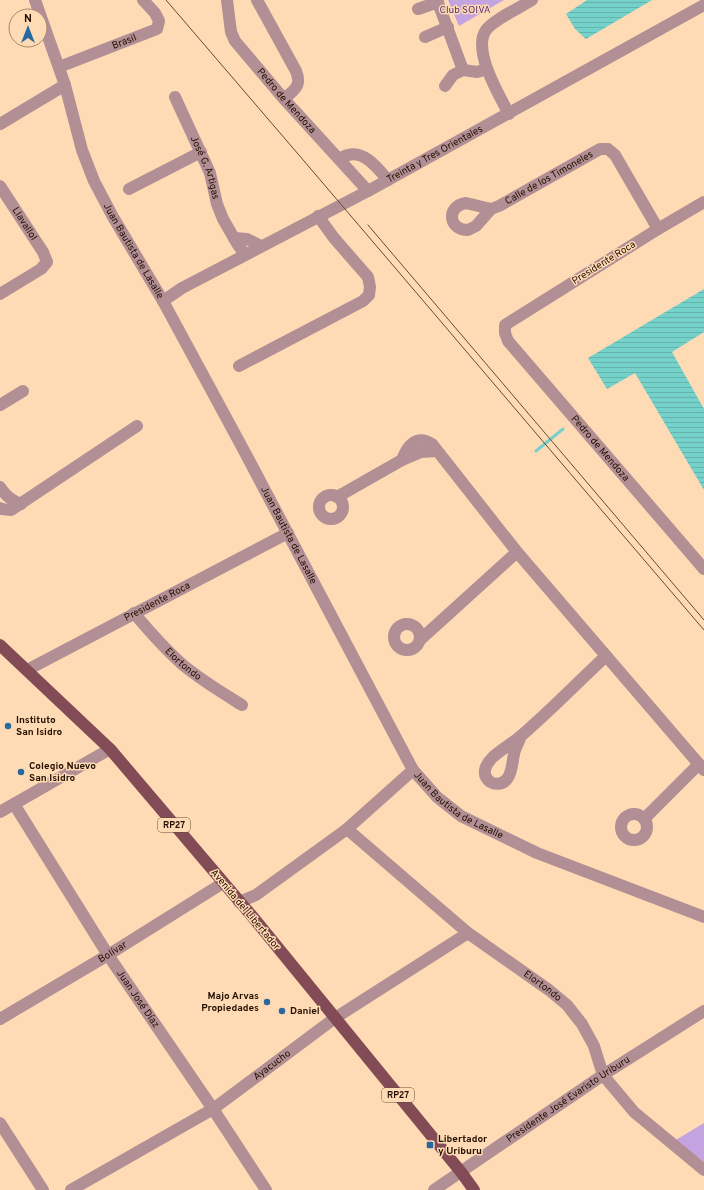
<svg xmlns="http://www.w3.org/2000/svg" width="704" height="1190" font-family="Overpass,sans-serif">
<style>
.park{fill:#c4a4e0}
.water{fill:url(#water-rules)}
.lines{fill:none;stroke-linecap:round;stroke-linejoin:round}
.stream{stroke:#74d2ca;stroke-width:3}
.minor{stroke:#b18f94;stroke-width:12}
.major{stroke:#834b56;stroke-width:12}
.tram{stroke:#654c36;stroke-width:1}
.poi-dot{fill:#29689f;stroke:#fedab5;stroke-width:1.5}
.labels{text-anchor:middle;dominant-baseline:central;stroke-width:3;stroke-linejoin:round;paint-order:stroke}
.shield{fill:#fedab5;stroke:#654d36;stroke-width:1}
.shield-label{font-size:9px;font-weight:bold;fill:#241000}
.park-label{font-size:10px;fill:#552d74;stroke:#fedab5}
.street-label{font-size:10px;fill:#241000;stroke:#fedab5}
.poi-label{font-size:10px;font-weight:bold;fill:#241000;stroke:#fedab5;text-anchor:start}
</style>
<defs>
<pattern id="water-rules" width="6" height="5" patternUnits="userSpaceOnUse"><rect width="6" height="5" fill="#74d2ca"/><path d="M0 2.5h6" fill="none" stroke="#64b3ac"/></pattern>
</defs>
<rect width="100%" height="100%" fill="#fedab5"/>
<!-- park -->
<path class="park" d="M 448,0 L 504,0 L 459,26 Z
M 704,1123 L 704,1162 L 674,1141 Z"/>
<!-- water -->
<path class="water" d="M 587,0 L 652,0 L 586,39 L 575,29 L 566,14 Z
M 704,289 L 704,332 L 672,352 L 704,409 L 704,490 L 635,373 L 607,389 L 588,358 Z"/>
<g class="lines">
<!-- stream -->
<path class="stream" d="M 536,451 L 563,429"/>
<!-- minor -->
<g class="minor">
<path id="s1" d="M 35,0 L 65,85 L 82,150 L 94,181 L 113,217 L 163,301 L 242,447 L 413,770 L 437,797 L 461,816 L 537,853 L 704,917"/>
<path id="s2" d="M 227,0 L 231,32 L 235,41 L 284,99 L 368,191"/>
<path d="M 257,0 L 296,71 C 302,86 295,89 284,99"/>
<path d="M 437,0 L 463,70"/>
<path d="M 418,9 L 438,2"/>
<path d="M 425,37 L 448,27"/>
<path id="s3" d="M 59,67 L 157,29 L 159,21 L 155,13 L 143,0"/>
<path d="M 445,86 L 453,75 L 463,70 L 477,72 L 487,69"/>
<path id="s4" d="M 175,97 L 210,173 L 217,204 L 223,219 L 238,245 L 245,254"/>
<path d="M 509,114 C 499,95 472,50 486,30 C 493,20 521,7 532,0"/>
<path d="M 0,124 L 65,85"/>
<path d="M 339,159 C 342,158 345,155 348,155 C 365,150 379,170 388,180"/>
<path id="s5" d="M 0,186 L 43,252 L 47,262 L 41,269 L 0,294"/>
<path d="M 129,189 L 201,152"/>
<path id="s6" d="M 704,202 L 658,229 L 505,325 L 505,333 L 508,341 L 704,569"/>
<path d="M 466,203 L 491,209 L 476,226 L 468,230 C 448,230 446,206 466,203 Z"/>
<path id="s7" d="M 491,209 L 499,206 L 600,149 L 608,149 L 615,155 L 658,229"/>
<path d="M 234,238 L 247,239 L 261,246"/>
<path id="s8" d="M 163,301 L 182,288 L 368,191 L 704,5"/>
<path d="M 239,366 L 363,301 L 369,295 L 370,287 L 368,277 L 334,238 L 318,216"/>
<path d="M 0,405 L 23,391"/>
<path d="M 402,460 C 407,446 416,434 432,444 L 517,552 L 704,770"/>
<path d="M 0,487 C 6,496 11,500 21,504"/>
<circle cx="331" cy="507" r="12"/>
<path d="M 337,497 L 402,460 L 421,452 L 437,451"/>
<path d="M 0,508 L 2,509 L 11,510 L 137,426"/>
<path id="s9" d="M 134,613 C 149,631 165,649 183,665 C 201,680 221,692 242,705"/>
<circle cx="407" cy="637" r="13"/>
<path d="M 421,639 L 517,552"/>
<path id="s10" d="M 27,670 L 288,533"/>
<path d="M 521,736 C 519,741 517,745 515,750 C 512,759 513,772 507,779 C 497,792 472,777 493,757 C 502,749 513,743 522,735 C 551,710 578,682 606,656"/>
<path id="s11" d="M 14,804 L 108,955 L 213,1109 L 266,1190"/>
<path d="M 0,812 L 110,749"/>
<circle cx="634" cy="827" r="13"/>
<path d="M 644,819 L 699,764"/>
<path id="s12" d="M 347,829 L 468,933 L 549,990 L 567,1005 L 582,1024 L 594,1046 L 603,1075 L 634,1112 L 704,1170"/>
<path d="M 239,902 L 256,895 L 347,829 L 413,770"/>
<path id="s13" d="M 0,1019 L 108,955 L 223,883"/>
<path d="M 0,1123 L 43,1190"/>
<path id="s14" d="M 71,1190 L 213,1109 L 335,1018 L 468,933"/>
<path id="s15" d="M 434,1190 L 603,1075 L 704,1011"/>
</g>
<!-- major -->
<path class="major" d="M 0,645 L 110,749 L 252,916 L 461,1172 L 474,1190"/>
<!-- tram -->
<path class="tram" d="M 166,0 C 346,209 524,420 704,630
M 368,225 L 704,620"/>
</g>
<!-- markers -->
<g class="poi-dot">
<circle cx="8" cy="726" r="4"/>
<circle cx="21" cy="772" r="4"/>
<circle cx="267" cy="1002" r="4"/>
<circle cx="282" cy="1011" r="4"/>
<rect x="426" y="1141" width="8" height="8" rx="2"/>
</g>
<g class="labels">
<!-- shield labels -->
<g class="shield">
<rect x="158" y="818" width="32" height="14" rx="3"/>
<rect x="382" y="1088" width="32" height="14" rx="3"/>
</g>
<g class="shield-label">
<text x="174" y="825">RP27</text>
<text x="398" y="1095">RP27</text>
</g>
<!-- park labels -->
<g class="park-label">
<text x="465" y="10">Club SOIVA</text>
</g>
<!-- street labels -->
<g class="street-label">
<text stroke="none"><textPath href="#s3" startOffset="70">Brasil</textPath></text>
<text stroke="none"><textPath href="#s2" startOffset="121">Pedro de Mendoza</textPath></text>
<text stroke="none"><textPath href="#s8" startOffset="309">Treinta y Tres Orientales</textPath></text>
<text stroke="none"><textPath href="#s4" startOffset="77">José G. Artigas</textPath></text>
<text stroke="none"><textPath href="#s7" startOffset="66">Calle de los Timoneles</textPath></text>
<text stroke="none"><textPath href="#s5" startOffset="45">Llavallol</textPath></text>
<text stroke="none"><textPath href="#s1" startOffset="271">Juan Bautista de Lasalle</textPath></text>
<text transform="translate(604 263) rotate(-32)">Presidente Roca</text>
<text stroke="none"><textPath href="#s6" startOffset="392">Pedro de Mendoza</textPath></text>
<text stroke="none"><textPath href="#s1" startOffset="595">Juan Bautista de Lasalle</textPath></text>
<text stroke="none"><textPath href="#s10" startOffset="147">Presidente Roca</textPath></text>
<text stroke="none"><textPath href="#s9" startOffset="71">Elortondo</textPath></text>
<text stroke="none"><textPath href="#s1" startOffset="919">Juan Bautista de Lasalle</textPath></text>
<text transform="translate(245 910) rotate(50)">Avenida del Libertador</text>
<text stroke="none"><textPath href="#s13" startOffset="131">Bolívar</textPath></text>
<text stroke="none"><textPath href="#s12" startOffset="251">Elortondo</textPath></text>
<text stroke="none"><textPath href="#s11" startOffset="231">Juan José Díaz</textPath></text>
<text stroke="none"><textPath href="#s14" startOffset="237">Ayacucho</textPath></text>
<text stroke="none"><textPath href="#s15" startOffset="162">Presidente José Evaristo Uriburu</textPath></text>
</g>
<!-- poi labels -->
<g class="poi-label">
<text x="16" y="720">Instituto<tspan x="16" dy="12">San Isidro</tspan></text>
<text x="29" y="766">Colegio Nuevo<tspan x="29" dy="12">San Isidro</tspan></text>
<text x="259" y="996" text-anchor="end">Majo Arvas<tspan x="259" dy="12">Propiedades</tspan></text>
<text x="290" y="1011">Daniel</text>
<text x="438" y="1139">Libertador<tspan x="438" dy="12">y Uriburu</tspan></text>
</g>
</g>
<!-- north arrow -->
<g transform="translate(28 28)"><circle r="19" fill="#fedab5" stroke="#a7896d"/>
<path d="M0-3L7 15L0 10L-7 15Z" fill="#29689f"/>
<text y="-6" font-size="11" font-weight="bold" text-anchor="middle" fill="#241000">N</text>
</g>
</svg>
